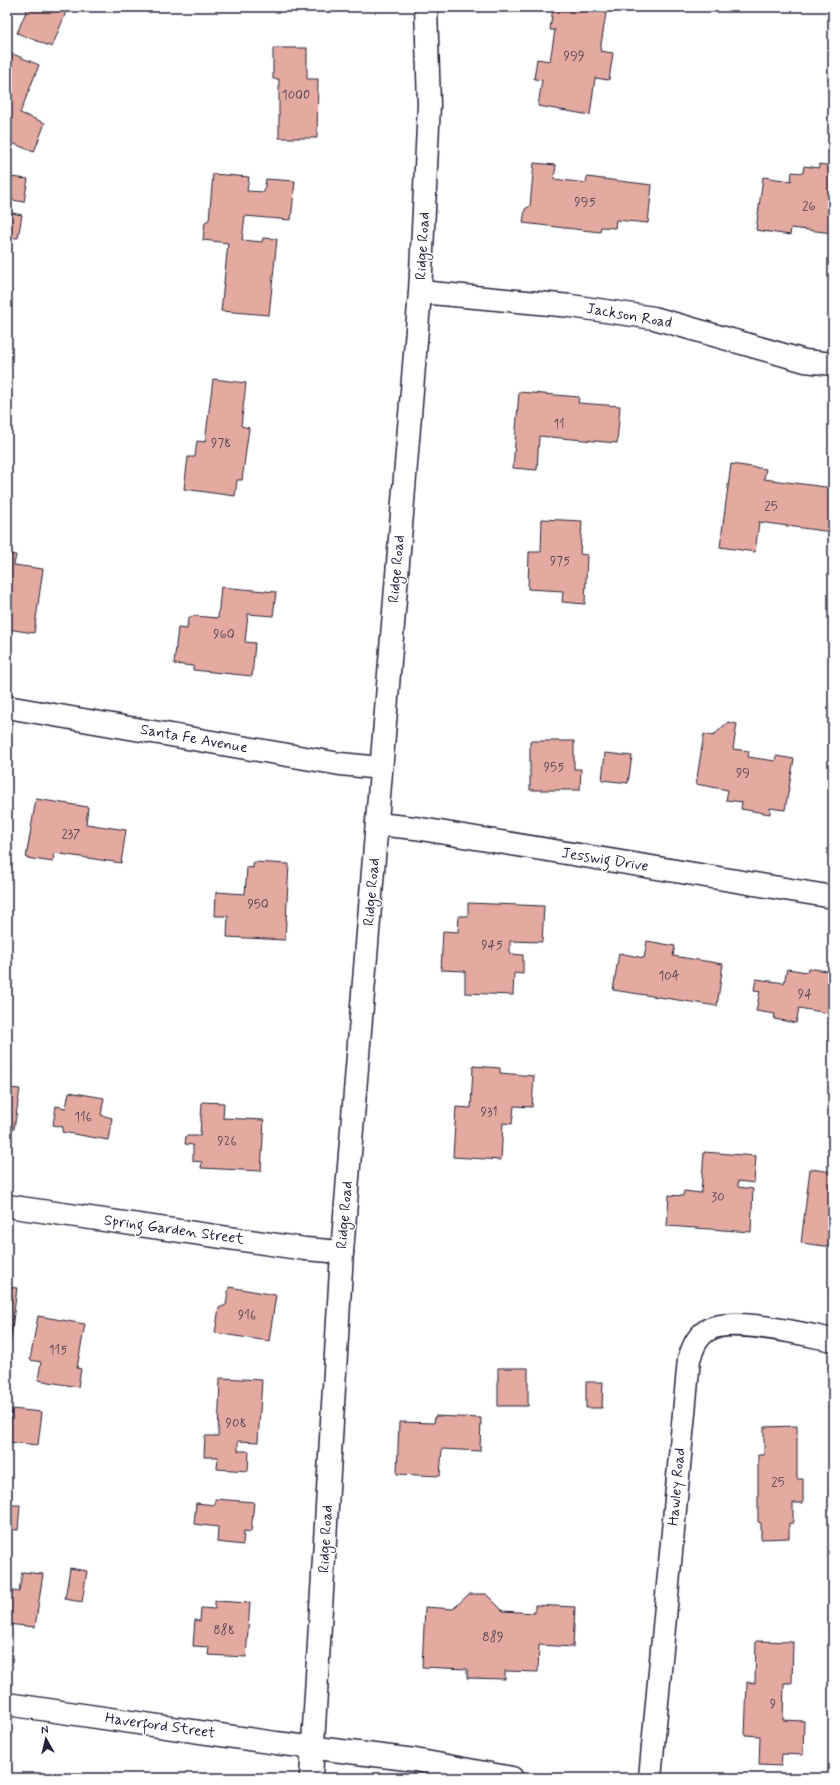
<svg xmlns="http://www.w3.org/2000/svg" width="840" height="1785" font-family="Mynerve,sans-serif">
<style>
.building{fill:#e4aaa0;stroke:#22223b}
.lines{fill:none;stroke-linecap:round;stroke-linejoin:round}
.minor-casing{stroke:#22223b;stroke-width:25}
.major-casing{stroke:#22223b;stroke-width:25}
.minor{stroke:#fff;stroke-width:22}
.major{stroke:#fff;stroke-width:22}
.labels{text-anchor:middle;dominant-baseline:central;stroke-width:3;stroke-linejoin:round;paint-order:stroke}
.number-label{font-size:13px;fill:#524454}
.street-label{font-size:15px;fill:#22223b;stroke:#fff}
</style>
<rect width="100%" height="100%" fill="#fff"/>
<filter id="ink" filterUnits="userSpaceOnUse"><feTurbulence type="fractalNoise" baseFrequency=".025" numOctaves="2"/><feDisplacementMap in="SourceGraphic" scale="8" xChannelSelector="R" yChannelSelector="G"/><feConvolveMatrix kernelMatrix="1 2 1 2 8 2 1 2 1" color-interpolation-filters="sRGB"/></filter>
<g filter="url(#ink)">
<!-- building -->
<path class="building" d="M 28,7 L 68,7 L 52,47 L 17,33 Z
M 553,7 L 607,7 L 600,51 L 613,53 L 609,80 L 595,78 L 590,115 L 538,106 L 542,80 L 534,79 L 537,59 L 550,61 L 555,30 L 550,30 Z
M 273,48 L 307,48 L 307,79 L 318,79 L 317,138 L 279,138 L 279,79 L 273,79 Z
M 13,54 L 39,65 L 20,113 L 45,123 L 34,152 L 7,141 L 7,67 Z
M 534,163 L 556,165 L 554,179 L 586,183 L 587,177 L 652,185 L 648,223 L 616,220 L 615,228 L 601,227 L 600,232 L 523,223 L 525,209 L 530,206 Z
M 819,164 L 833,166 L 833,240 L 833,233 L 791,228 L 790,235 L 756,230 L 763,177 L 791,181 L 792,172 L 803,173 L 804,166 L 819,168 Z
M 7,171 L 11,177 L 28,179 L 24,202 L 7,199 Z
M 213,174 L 249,177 L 247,191 L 264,192 L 266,179 L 295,181 L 291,220 L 245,216 L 242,240 L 262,242 L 263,238 L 277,239 L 269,315 L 221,311 L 228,243 L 203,240 L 205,222 L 209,220 Z
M 7,212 L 22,215 L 18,238 L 7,237 Z
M 213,379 L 246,383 L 241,426 L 249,428 L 242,480 L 237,480 L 235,496 L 184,489 L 188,457 L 195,457 L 197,441 L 205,442 Z
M 519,392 L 579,397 L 578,403 L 620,406 L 617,443 L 539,436 L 537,470 L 513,468 Z
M 731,464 L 766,469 L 764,479 L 833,488 L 833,513 L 831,532 L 759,522 L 755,552 L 720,547 Z
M 542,519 L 582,521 L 580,554 L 587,555 L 585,604 L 562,602 L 563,591 L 528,589 L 529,552 L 541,552 Z
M 7,554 L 16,555 L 14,565 L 43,569 L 34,633 L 7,629 Z
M 221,587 L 276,592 L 273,616 L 248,614 L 245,642 L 255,643 L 252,676 L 193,670 L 193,666 L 174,664 L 178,628 L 187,629 L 188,619 L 194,616 L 218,618 Z
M 728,722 L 737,724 L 733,749 L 749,751 L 748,757 L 775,761 L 776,756 L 794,759 L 785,810 L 770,808 L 770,814 L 741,809 L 742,802 L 726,800 L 728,790 L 696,784 L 704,734 L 713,736 Z
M 530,741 L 574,741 L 574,769 L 581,769 L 580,790 L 530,790 Z
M 605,753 L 632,756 L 628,783 L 602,780 Z
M 36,799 L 88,807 L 86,824 L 126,830 L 121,863 L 54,853 L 53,862 L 26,858 Z
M 253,862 L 289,864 L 285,940 L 227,937 L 228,916 L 215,916 L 216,892 L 245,894 L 247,867 L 253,868 Z
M 468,903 L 544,906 L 542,942 L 510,941 L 510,954 L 523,955 L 523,974 L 514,973 L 513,995 L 465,993 L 465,971 L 441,970 L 443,931 L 458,932 L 459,916 L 468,916 Z
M 647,941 L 675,946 L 673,956 L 723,964 L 717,1006 L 613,990 L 619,953 L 644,958 Z
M 808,968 L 833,972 L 833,1014 L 799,1008 L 796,1023 L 774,1019 L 775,1014 L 756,1011 L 760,991 L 754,990 L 756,979 L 784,983 L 787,969 L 807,972 Z
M 473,1066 L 500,1068 L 500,1073 L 534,1076 L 532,1107 L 514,1106 L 512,1124 L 503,1123 L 501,1160 L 453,1157 L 456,1107 L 471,1108 Z
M 7,1068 L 12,1068 L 9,1088 L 20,1089 L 14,1129 L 7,1128 Z
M 69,1092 L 104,1098 L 101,1115 L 112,1118 L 108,1140 L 62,1132 L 63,1127 L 53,1125 L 56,1106 L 66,1108 Z
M 202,1102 L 224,1103 L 223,1118 L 264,1120 L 261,1171 L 201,1168 L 202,1162 L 193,1161 L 193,1145 L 185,1144 L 186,1136 L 200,1136 Z
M 704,1152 L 756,1156 L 754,1183 L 738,1181 L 738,1187 L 753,1189 L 751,1232 L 667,1226 L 669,1195 L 683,1196 L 684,1191 L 701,1193 Z
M 810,1169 L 833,1172 L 833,1247 L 801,1243 Z
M 7,1287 L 17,1288 L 9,1353 L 7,1352 Z
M 229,1287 L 276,1295 L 269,1341 L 215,1333 L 219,1308 L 226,1305 Z
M 38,1316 L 85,1324 L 77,1368 L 81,1369 L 78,1387 L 38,1380 L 41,1362 L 30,1360 Z
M 498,1368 L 528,1368 L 528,1406 L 498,1406 Z
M 220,1378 L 262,1380 L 258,1442 L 238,1441 L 238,1451 L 249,1451 L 248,1471 L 217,1469 L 218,1457 L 204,1457 L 205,1436 L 218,1436 Z
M 586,1382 L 603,1382 L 602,1408 L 586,1408 Z
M 12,1409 L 42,1412 L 38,1445 L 8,1442 Z
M 435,1416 L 481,1418 L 480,1451 L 442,1449 L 440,1476 L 397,1474 L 399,1422 L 434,1423 Z
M 797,1426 L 797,1479 L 803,1479 L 803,1503 L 793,1503 L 793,1523 L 789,1523 L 789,1538 L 761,1539 L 761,1523 L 758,1522 L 758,1455 L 764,1455 L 764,1427 Z
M 215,1499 L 254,1502 L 251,1532 L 244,1531 L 243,1545 L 217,1542 L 218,1527 L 194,1524 L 196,1503 L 215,1505 Z
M 7,1505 L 20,1505 L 18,1530 L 7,1529 Z
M 70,1568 L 87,1571 L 82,1602 L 65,1599 Z
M 22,1572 L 43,1574 L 35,1627 L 7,1624 L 7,1590 L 19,1592 Z
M 469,1594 L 486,1594 L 503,1611 L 535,1613 L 535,1605 L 575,1607 L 573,1647 L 539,1645 L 538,1672 L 505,1671 L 505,1679 L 467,1678 L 467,1669 L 422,1667 L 425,1607 L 453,1609 Z
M 215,1601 L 250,1603 L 246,1657 L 208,1655 L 209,1647 L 193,1646 L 195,1620 L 200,1621 L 201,1608 L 215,1609 Z
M 756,1641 L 793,1642 L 792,1683 L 784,1683 L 783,1720 L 804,1721 L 803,1755 L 782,1754 L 781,1766 L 759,1765 L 760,1736 L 745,1735 L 747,1682 L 755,1683 Z"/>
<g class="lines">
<!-- minor casing -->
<g class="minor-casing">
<path id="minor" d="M 420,292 L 571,306 L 654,318 L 805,361 L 833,364
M 377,824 L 415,828 L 833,897
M 7,1206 L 305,1249 L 342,1252
M 7,1704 L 276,1743 L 415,1760 L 512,1778
M 650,1778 L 689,1359 C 693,1348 696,1338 706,1331 C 728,1315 806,1335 833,1340"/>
</g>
<!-- major casing -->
<g class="major-casing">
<path id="major" d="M 7,707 L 340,764 L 381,768
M 311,1778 L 342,1252 L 420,292 L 429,105 L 426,7"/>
</g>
<!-- minor -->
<use href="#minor" class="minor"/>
<!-- major -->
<use href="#major" class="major"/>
</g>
</g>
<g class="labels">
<!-- number labels -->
<g class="number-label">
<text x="574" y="56">999</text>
<text x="296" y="95">1000</text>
<text x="585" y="202">995</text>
<text x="809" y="206">26</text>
<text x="559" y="424">11</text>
<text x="221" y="443">978</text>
<text x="771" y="506">25</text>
<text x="560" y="561">975</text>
<text x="224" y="634">960</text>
<text x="554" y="767">955</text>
<text x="743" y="773">99</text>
<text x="71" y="834">237</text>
<text x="258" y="904">950</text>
<text x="492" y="945">945</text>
<text x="669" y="976">104</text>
<text x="805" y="994">94</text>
<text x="489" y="1112">931</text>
<text x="83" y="1117">116</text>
<text x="227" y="1141">926</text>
<text x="718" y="1197">30</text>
<text x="247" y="1315">916</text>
<text x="58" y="1350">115</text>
<text x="236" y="1423">908</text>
<text x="778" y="1482">25</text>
<text x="224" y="1630">888</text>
<text x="493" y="1637">889</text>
<text x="773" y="1704">9</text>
</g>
<!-- street labels -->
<g class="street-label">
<text transform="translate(423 246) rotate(-87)">Ridge Road</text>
<text transform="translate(629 316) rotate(10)">Jackson Road</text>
<text transform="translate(397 569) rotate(-85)">Ridge Road</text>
<text transform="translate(194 739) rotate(10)">Santa Fe Avenue</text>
<text transform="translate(605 860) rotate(9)">Jesswig Drive</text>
<text transform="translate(372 892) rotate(-85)">Ridge Road</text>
<text transform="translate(345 1215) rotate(-85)">Ridge Road</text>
<text transform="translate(174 1230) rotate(8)">Spring Garden Street</text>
<text transform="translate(677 1487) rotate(-85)">Hawley Road</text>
<text transform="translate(326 1539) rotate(-87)">Ridge Road</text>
<text transform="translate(160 1726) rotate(8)">Haverford Street</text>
</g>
</g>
<!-- margin -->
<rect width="840" height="1785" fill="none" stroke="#fff" stroke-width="24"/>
<rect x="12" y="12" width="816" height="1761" fill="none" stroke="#22223b" stroke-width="1.5" filter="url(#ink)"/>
<!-- north arrow -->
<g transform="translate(46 1739) rotate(352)" stroke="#ffffff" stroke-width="3" paint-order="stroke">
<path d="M0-3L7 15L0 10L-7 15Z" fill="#22223b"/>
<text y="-6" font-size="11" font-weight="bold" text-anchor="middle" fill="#22223b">N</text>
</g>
</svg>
